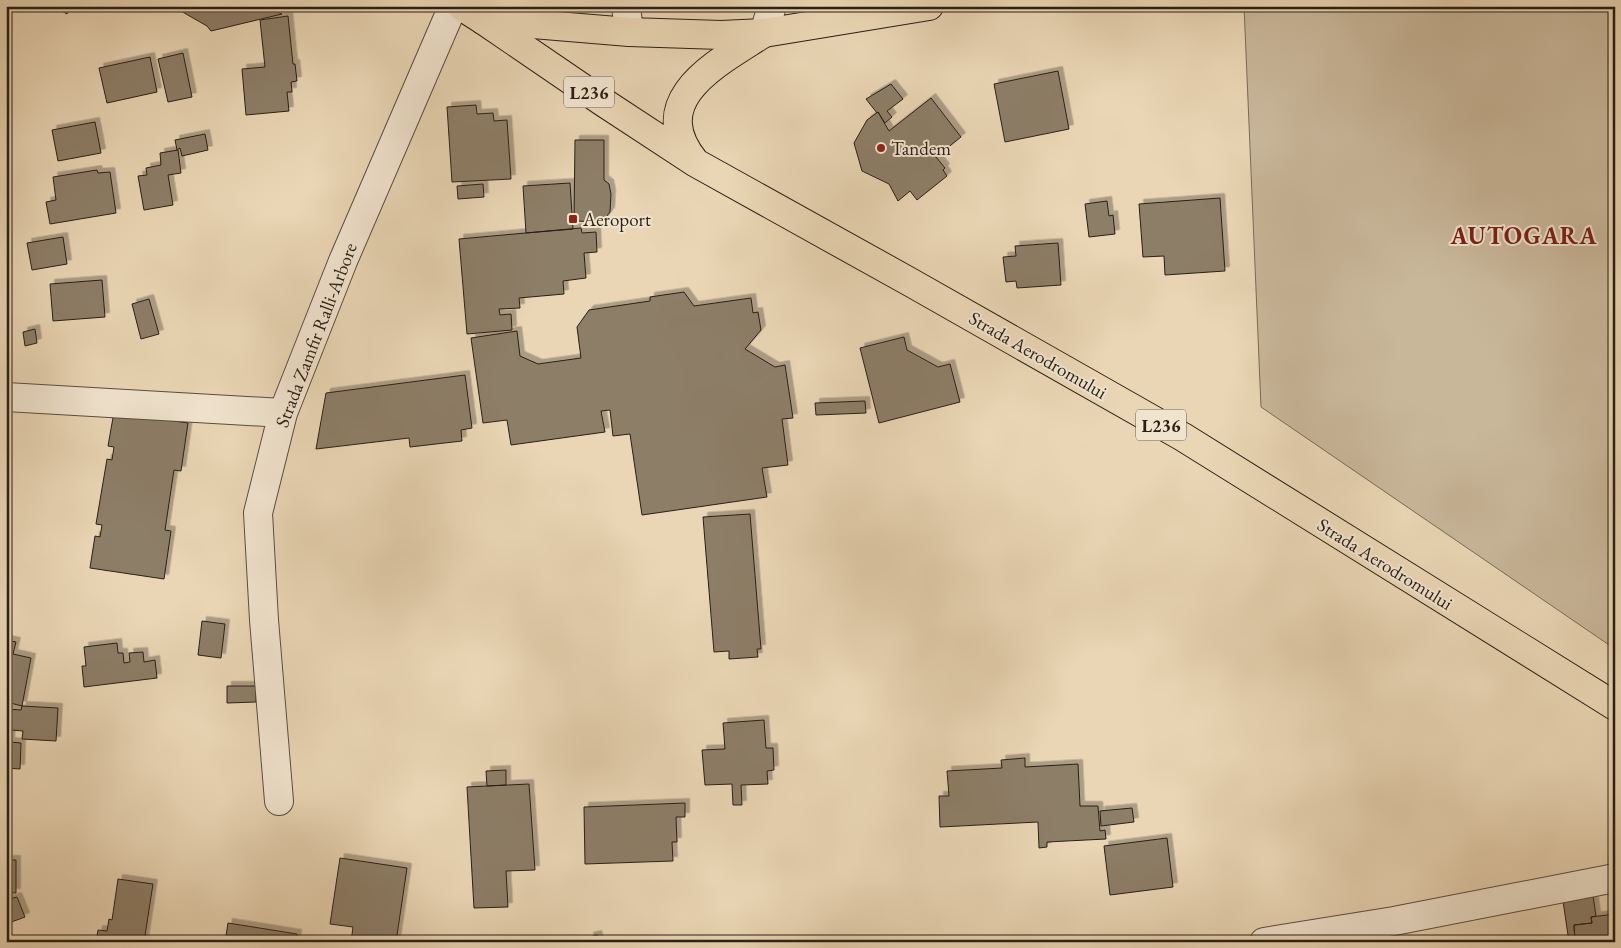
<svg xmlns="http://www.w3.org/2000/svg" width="1621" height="948" font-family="'EB Garamond',serif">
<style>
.green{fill:#c9b79a;stroke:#796b58}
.building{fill:#8d7e68;stroke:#291f15;filter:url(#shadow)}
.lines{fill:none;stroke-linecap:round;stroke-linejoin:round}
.minor-casing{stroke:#594d3d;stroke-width:30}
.major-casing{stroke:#291f15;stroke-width:30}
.highway-casing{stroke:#291f15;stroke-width:30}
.minor{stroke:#f1e4cf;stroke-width:28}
.major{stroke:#ead6b5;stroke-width:28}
.highway{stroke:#ead6b5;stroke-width:28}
.poi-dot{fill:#8f2418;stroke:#f1e4cf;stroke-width:2}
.labels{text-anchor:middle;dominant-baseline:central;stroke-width:4;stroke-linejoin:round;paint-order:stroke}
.shield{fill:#f1e4cf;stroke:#655a4d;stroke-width:1}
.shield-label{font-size:18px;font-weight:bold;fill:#291f15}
.poi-label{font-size:19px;fill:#291f15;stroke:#f1e4cf;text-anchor:start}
.street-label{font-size:19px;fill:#291f15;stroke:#f1e4cf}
.district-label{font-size:24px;font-weight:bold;letter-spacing:1px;fill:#7a1f14;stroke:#f1e4cf}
</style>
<defs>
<filter id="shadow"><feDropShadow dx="4.5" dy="-4.5" stdDeviation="0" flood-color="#0004"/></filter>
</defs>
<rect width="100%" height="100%" fill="#ead6b5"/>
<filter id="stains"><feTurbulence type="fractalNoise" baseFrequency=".004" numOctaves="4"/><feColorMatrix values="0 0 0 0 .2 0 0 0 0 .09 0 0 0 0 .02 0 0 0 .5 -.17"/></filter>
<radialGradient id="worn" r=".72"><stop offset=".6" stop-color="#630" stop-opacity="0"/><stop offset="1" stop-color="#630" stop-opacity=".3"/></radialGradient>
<!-- green -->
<path class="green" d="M 1244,6 L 1615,6 L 1615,649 L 1261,407 Z"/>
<!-- building -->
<path class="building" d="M 53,6 L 71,6 L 67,14 Z
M 172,6 L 267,6 L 282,14 L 211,31 L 207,26 Z
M 288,16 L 293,64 L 295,64 L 297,81 L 291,82 L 292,92 L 287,92 L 289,111 L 246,115 L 242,69 L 265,67 L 260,20 Z
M 183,53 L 192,97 L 168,102 L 158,59 Z
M 150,57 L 157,92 L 107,103 L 99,68 Z
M 1058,71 L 1069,129 L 1005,142 L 994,84 Z
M 891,84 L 903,99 L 887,111 L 892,117 L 885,123 L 878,112 L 877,113 L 866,99 Z
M 931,98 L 961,137 L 936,157 L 945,168 L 943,170 L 947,176 L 917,200 L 910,191 L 898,201 L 889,184 L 862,171 L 854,143 L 867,120 L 878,112 L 889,131 Z
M 476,105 L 477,114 L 493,113 L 494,121 L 507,120 L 511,179 L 452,182 L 447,107 Z
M 95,122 L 101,153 L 58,161 L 52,130 Z
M 205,134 L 208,150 L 182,156 L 180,148 L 177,150 L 175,140 Z
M 575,140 L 604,140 L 604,180 L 609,184 L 611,194 L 610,212 L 602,222 L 574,221 Z
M 178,150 L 181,173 L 168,175 L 173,205 L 144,210 L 138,176 L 147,175 L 146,168 L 161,165 L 160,153 Z
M 97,170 L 98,173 L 110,172 L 116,213 L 50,224 L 46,202 L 56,200 L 53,177 Z
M 570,183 L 573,229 L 526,233 L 523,186 Z
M 483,184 L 484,197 L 458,199 L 457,186 Z
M 1220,198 L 1225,271 L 1165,275 L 1164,256 L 1143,257 L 1139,204 Z
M 1107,201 L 1109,216 L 1113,215 L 1115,234 L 1089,237 L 1085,204 Z
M 581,228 L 582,233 L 596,232 L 597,252 L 584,253 L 586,278 L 563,281 L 564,294 L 519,298 L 520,308 L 499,309 L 500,315 L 511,314 L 512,330 L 467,334 L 459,239 Z
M 63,237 L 67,264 L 32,270 L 27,243 Z
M 1058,243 L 1061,285 L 1017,288 L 1016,281 L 1006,282 L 1003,257 L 1016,256 L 1015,246 Z
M 102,280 L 105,317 L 53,321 L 50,284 Z
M 684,292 L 694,306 L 751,298 L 753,313 L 758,312 L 761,330 L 745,349 L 775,367 L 785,365 L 793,418 L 782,419 L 788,465 L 762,468 L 767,497 L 642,515 L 630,434 L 613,436 L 610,410 L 601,411 L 605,432 L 511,445 L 507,420 L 483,423 L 471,338 L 517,331 L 520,356 L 538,364 L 581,358 L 577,327 L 589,310 L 650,301 L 650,297 Z
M 149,299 L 159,334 L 141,339 L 132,304 Z
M 35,329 L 37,343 L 25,346 L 23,332 Z
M 904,337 L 907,350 L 938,367 L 950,364 L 960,402 L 879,423 L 860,348 Z
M 465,375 L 472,428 L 461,430 L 462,441 L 410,447 L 409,438 L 316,449 L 326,393 Z
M 865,401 L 866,413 L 816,415 L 815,403 Z
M 114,412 L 188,423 L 181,471 L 174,470 L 165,530 L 171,531 L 164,579 L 90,568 L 95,536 L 100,537 L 102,525 L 96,524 L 107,459 L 112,460 L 114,447 L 108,446 Z
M 750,514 L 761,649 L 757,649 L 758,657 L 729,659 L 729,651 L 714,652 L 703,517 Z
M 202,621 L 225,624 L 221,658 L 198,655 Z
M 6,640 L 16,642 L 13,654 L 31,658 L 22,706 L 6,702 Z
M 117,643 L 118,653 L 123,653 L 124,663 L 130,662 L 129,653 L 143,652 L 144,662 L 155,660 L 157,678 L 84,687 L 82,666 L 86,666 L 84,647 Z
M 227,686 L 256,686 L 256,702 L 227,703 Z
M 22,706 L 58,708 L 56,741 L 22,739 L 23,731 L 11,730 L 10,742 L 21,743 L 20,769 L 6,768 L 6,709 L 21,710 Z
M 764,720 L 766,748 L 773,748 L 774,770 L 767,771 L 768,784 L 741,785 L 742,805 L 733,805 L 732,784 L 705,785 L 702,750 L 725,749 L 723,723 Z
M 1025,758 L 1025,767 L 1078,764 L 1080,806 L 1098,806 L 1100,831 L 1105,830 L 1106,839 L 1047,842 L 1047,847 L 1039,848 L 1038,822 L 940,827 L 939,796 L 949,796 L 947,771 L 1002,768 L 1001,760 Z
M 506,770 L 506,785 L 487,786 L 486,771 Z
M 529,784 L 535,870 L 506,871 L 508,907 L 474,908 L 467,787 Z
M 685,803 L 685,817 L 676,817 L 677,842 L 672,842 L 673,861 L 585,864 L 584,807 Z
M 1132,808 L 1134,822 L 1101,826 L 1100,811 Z
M 1167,838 L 1173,887 L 1110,895 L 1104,846 Z
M 340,858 L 407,868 L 396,942 L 351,942 L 353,927 L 330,924 Z
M 6,860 L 16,860 L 16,893 L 6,893 Z
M 118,879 L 153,884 L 144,942 L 96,942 L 98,930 L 107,931 L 109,919 L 112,920 Z
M 1593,895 L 1596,916 L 1591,917 L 1592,923 L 1574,925 L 1575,942 L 1569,942 L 1563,901 Z
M 17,897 L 25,917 L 6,924 L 6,900 Z
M 1615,914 L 1615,942 L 1575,942 L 1574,925 L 1592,923 L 1591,917 Z
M 228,923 L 297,934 L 296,942 L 225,942 Z
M 597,935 L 599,942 L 590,942 L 589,937 Z"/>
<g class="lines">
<!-- minor casing -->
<g class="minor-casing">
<path id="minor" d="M 626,6 L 629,32
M 764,33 L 772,6
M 6,397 L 283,413
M 279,801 L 264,620 L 258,513 L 283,413 L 343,261 L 453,6
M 1264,942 L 1394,921 L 1615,878"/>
</g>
<!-- major casing -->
<g class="major-casing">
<path id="major" d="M 483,20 L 603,102 L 696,163 L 910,282 L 1183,437 L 1615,706
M 695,162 C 644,99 718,63 764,33"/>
</g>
<!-- highway casing -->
<g class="highway-casing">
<path id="highway" d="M 461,6 L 483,20 L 629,32 L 721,35 L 764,33 L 929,6"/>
</g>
<!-- minor -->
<use href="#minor" class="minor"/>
<!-- major -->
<use href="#major" class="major"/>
<!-- highway -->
<use href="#highway" class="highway"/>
</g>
<!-- markers -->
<g class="poi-dot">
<circle cx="881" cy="148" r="5"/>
<rect x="568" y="214" width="10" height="10" rx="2.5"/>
</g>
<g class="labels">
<!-- shield labels -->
<g class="shield">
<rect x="564" y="76.5" width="50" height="31" rx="4"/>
<rect x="1136" y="409.5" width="50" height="31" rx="4"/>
</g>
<g class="shield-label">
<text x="589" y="92">L236</text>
<text x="1161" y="425">L236</text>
</g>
<!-- poi labels -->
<g class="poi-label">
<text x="891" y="148">Tandem</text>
<text x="583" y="219">Aeroport</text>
</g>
<!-- street labels -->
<g class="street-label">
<text transform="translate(316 335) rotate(-69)">Strada Zamfir Ralli-Arbore</text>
<text transform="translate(1038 355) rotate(30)">Strada Aerodromului</text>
<text transform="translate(1385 564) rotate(32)">Strada Aerodromului</text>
</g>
<!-- district labels -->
<g class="district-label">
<text x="1524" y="235">AUTOGARA</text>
</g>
</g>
<!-- margin -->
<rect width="1621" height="948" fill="none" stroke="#ead6b5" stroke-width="25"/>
<rect x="8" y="8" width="1606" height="933" fill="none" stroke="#291f15" stroke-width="2.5"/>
<rect x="12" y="12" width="1596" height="923" fill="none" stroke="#291f15"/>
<rect width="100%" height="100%" filter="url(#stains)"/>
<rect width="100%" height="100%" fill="url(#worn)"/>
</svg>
